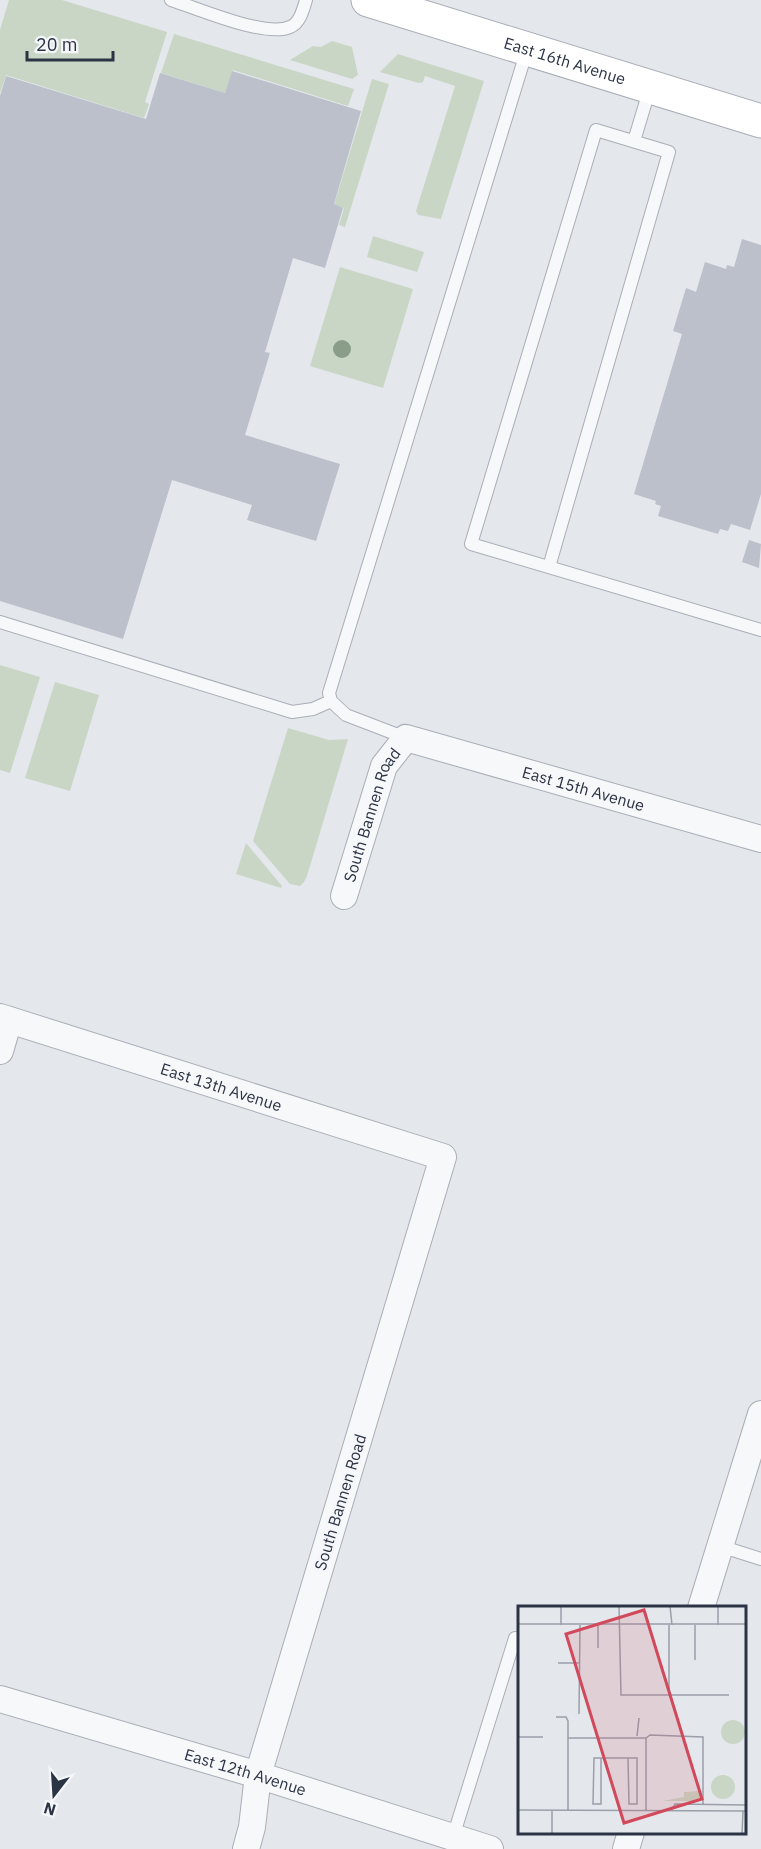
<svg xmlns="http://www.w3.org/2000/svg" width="761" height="1849" font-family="'IBM Plex Sans',sans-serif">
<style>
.green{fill:#c9d6c5}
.building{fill:#bbc0ca}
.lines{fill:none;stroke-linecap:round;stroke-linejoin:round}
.lane-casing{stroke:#a9aeb7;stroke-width:14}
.street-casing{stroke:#a9aeb7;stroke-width:28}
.secondary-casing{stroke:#a9aeb7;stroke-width:35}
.lane{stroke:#f7f8fa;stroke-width:12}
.street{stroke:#f7f8fa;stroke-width:26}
.secondary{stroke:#fff;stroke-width:33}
.tree{fill:#899d89}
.labels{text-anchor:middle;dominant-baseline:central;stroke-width:4.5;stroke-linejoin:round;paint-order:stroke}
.street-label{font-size:16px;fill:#2b3445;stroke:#f4f6f9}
.inset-road{fill:none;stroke:#9a9fa9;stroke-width:1.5}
.view{fill:#d1495b;fill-opacity:0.15;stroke:#d1495b;stroke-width:3}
.inset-edge{fill:none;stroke:#2b3445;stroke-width:3}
</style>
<rect width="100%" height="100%" fill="#e4e7ec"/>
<!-- green -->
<path class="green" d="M 9,0 L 62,0 L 167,32 L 145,102 L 149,104 L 144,118 L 6,75 L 0,93 L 0,30 Z
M 174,34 L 354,89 L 348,106 L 233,70 L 225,93 L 161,73 Z
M 332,41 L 352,47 L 358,75 L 352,79 L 290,60 L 313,46 L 321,47 Z
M 398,54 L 484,81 L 441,219 L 418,215 L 416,211 L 455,86 L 425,76 L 423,82 L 419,83 L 380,72 Z
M 372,79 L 389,84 L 345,227 L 339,225 L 344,208 L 334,205 Z
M 373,236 L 424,252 L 417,272 L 367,257 Z
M 340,267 L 413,289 L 383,388 L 310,366 Z
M 0,665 L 40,677 L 10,773 L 0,770 Z
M 55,682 L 99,695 L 70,791 L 25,778 Z
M 288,728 L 329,740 L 348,739 L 307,876 L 304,882 L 300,886 L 290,884 L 253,841 Z
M 246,843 L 282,886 L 281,888 L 236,874 Z"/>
<!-- building -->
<path class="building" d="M 232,71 L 361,111 L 334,204 L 343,208 L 325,268 L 293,258 L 265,352 L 270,353 L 245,435 L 340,464 L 316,541 L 247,520 L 252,505 L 172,480 L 123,639 L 0,601 L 0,96 L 6,76 L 146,119 L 160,73 L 225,93 Z
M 742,239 L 761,245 L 761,494 L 750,530 L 731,524 L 728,531 L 720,529 L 718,534 L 658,516 L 661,506 L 655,504 L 656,501 L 634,494 L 682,334 L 673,331 L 686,288 L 696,292 L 705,262 L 726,269 L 727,265 L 734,267 Z
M 749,540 L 761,544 L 759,568 L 742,562 Z"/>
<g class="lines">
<!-- lane casing -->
<g class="lane-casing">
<path id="lane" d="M 171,0 C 197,8 265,38 290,27 C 300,23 303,10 306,0
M 634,141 L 650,88
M 549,567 L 669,152 L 596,130 L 471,544 L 761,630
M 0,622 L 292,712 L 313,709 L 331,701 L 329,693 L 527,50
M 331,701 L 346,715 L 406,738
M 720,1546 L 761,1559
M 453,1837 L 515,1638"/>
</g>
<!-- street casing -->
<g class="street-casing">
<g id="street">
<path id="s1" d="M 344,896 L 384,766 L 406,738 L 761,839"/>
<path id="s2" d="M 0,1017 L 443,1157 L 258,1775 L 252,1827 L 246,1849"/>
<path d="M 0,1051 L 9,1020"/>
<path d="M 701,1608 L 761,1414"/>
<path id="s3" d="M 0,1699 L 258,1775 L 490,1849"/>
<path d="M 626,1849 L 631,1832"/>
</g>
</g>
<!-- secondary casing -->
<g class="secondary-casing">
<g id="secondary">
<path id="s4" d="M 368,0 L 761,121"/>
</g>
</g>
<!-- lane -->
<use href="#lane" class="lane"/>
<!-- street -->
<use href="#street" class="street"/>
<!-- secondary -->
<use href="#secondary" class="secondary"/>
</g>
<!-- trees -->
<circle class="tree" cx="342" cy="349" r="9"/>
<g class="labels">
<!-- street labels -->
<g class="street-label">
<text stroke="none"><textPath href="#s4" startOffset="206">East 16th Avenue</textPath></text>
<text stroke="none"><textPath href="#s1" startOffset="356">East 15th Avenue</textPath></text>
<text stroke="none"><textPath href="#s1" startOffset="86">South Bannen Road</textPath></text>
<text stroke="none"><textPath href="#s2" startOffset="232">East 13th Avenue</textPath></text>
<text transform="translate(340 1502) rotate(-73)">South Bannen Road</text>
<text stroke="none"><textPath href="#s3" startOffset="256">East 12th Avenue</textPath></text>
</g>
</g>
<!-- overview -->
<g transform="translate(518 1606)">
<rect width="228" height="228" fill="#e4e7ec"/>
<path d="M203 126a12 12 0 1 1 24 0a12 12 0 1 1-24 0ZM 181,167 L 183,195 L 145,195 L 166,191 L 166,186 L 181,185 ZM193 181a12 12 0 1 1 24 0a12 12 0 1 1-24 0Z" fill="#c9d6c5"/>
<path class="inset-road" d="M 43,0 L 43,19M 101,0 L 103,89 L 211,89M 152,0 L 154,19M 200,0 L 200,19M 0,18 L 228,18M 177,19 L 177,54M 80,42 L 80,19M 40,57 L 62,57M 151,89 L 151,19M 61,108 L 62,19M 38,111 L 48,111 L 50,115 L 50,204M 119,130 L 121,112M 0,131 L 25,131M 50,132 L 128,132M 83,152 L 83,198 L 75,198 L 76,152 L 119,152 L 119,198 L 111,198 L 110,152M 0,204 L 228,205M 34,204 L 34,228M 128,205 L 128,132 L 132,129 L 185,131 L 185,199M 153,205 L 157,198 L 228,199M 224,228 L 225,205"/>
<path class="view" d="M 126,4 L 184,193 L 106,217 L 48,28 Z"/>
<rect width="228" height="228" class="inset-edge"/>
</g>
<!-- north arrow -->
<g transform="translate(54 1795) rotate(197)" stroke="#f4f6f9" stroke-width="4.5" paint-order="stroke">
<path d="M0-4.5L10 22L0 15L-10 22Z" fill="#2b3445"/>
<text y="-9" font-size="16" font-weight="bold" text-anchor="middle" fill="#2b3445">N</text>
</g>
<!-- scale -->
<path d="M27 51v9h86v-9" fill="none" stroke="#2b3445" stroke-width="3"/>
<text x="36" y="51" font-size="18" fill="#2b3445" stroke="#f4f6f9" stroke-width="4.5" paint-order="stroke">20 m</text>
</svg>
